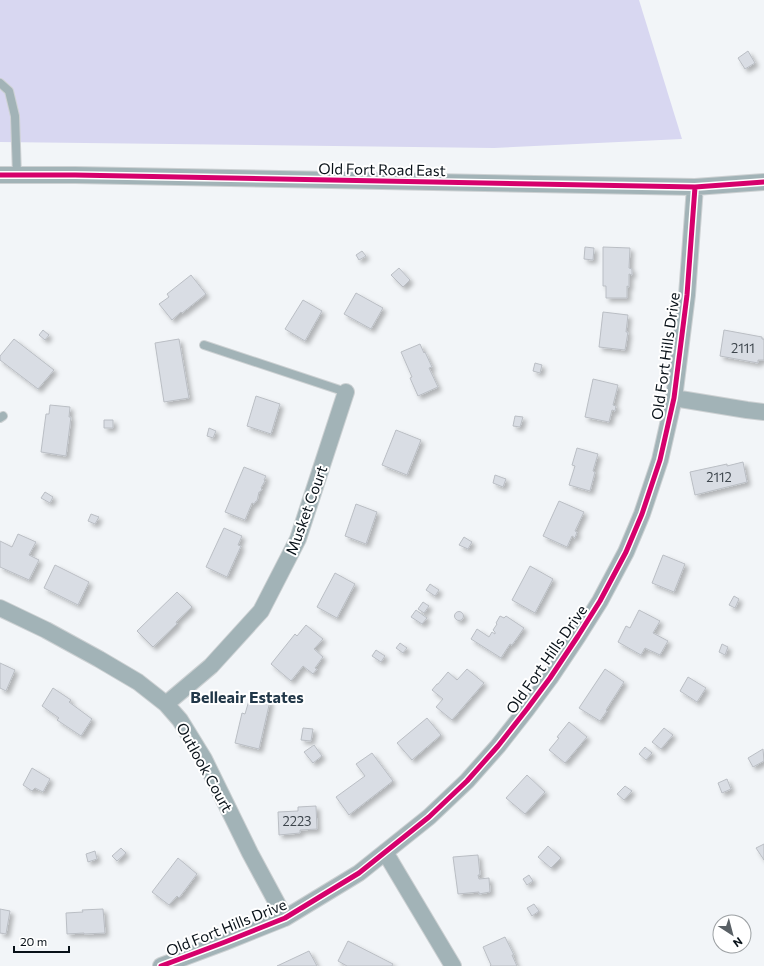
<svg xmlns="http://www.w3.org/2000/svg" width="764" height="966" font-family="Commissioner,sans-serif">
<style>
.green{fill:#d8d7f1}
.building{fill:#d9dde4;stroke:#babec4;filter:url(#shadow)}
.lines{fill:none;stroke-linecap:round;stroke-linejoin:round}
.service-casing{stroke:#cdd1d3;stroke-width:10}
.minor-casing{stroke:#cdd1d3;stroke-width:18}
.service{stroke:#a2b3b7;stroke-width:8}
.minor{stroke:#a2b3b7;stroke-width:16}
.cycleway-casing{stroke:#fff;stroke-width:8}
.cycleway{stroke:#d6006c;stroke-width:5}
.labels{text-anchor:middle;dominant-baseline:central;stroke-width:4;stroke-linejoin:round;paint-order:stroke}
.number-label{font-size:13px;fill:#3d454c}
.street-label{font-size:15px;fill:#081118;stroke:#fff}
.neighbourhood-label{font-size:16px;font-weight:bold;fill:#213748;stroke:#fff}
</style>
<defs>
<filter id="shadow"><feDropShadow dx="3.5" dy="3.5" stdDeviation="2" flood-color="#0004"/></filter>
</defs>
<rect width="100%" height="100%" fill="#f2f5f8"/>
<!-- green -->
<path class="green" d="M 0,0 L 639,0 L 682,139 L 494,148 L 0,142 Z"/>
<!-- building -->
<path class="building" d="M 748,51 L 755,63 L 745,69 L 738,58 Z
M 585,247 L 594,248 L 593,260 L 584,259 Z
M 603,247 L 630,248 L 629,268 L 632,269 L 632,275 L 629,274 L 629,287 L 627,286 L 627,298 L 606,298 L 606,286 L 603,286 Z
M 362,251 L 366,256 L 359,260 L 356,255 Z
M 399,268 L 410,280 L 403,287 L 391,275 Z
M 191,275 L 206,294 L 182,313 L 181,312 L 172,320 L 159,304 L 169,297 L 167,294 Z
M 356,293 L 383,308 L 371,329 L 344,314 Z
M 303,300 L 322,311 L 305,341 L 285,329 Z
M 603,312 L 628,315 L 626,332 L 628,332 L 625,350 L 599,347 Z
M 43,330 L 49,335 L 45,340 L 39,335 Z
M 724,330 L 762,337 L 762,339 L 764,339 L 764,360 L 758,360 L 758,363 L 720,356 Z
M 14,339 L 54,370 L 38,389 L 0,360 L 0,356 Z
M 179,339 L 189,398 L 164,402 L 155,343 Z
M 420,344 L 424,353 L 425,352 L 432,367 L 429,368 L 438,387 L 418,396 L 410,378 L 412,377 L 401,352 Z
M 535,363 L 542,365 L 540,373 L 533,371 Z
M 593,379 L 618,385 L 613,405 L 616,406 L 615,411 L 612,410 L 609,422 L 585,417 Z
M 256,396 L 280,404 L 271,434 L 247,426 Z
M 50,405 L 70,407 L 69,417 L 71,417 L 66,456 L 41,452 L 46,414 L 49,414 Z
M 515,416 L 523,417 L 520,427 L 513,426 Z
M 104,420 L 113,420 L 113,428 L 104,428 Z
M 209,428 L 216,431 L 213,438 L 207,436 Z
M 396,430 L 421,440 L 407,475 L 382,465 Z
M 577,448 L 598,454 L 593,471 L 595,472 L 590,491 L 569,485 L 575,466 L 572,465 Z
M 743,462 L 747,482 L 695,495 L 690,472 L 727,464 L 727,466 Z
M 244,467 L 266,476 L 264,480 L 265,481 L 261,488 L 262,489 L 260,492 L 259,492 L 257,501 L 256,501 L 254,504 L 252,503 L 245,520 L 225,512 Z
M 495,475 L 506,479 L 503,487 L 493,483 Z
M 45,492 L 53,497 L 50,503 L 41,498 Z
M 559,501 L 584,512 L 575,531 L 577,532 L 575,538 L 572,536 L 567,547 L 543,536 Z
M 356,504 L 377,512 L 366,544 L 345,536 Z
M 91,514 L 99,517 L 95,524 L 88,521 Z
M 224,528 L 242,536 L 238,545 L 241,546 L 227,577 L 206,567 Z
M 18,534 L 36,542 L 29,555 L 39,560 L 29,580 L 0,567 L 0,541 L 12,547 Z
M 464,537 L 472,542 L 468,549 L 459,545 Z
M 663,555 L 685,564 L 674,592 L 652,583 Z
M 55,565 L 89,582 L 78,605 L 44,588 Z
M 530,566 L 553,579 L 535,613 L 512,600 Z
M 335,573 L 355,584 L 337,618 L 317,607 Z
M 430,584 L 439,590 L 435,596 L 426,590 Z
M 177,592 L 192,607 L 176,622 L 177,624 L 153,647 L 137,631 Z
M 734,596 L 739,599 L 735,608 L 729,605 Z
M 423,602 L 429,606 L 424,613 L 418,609 Z
M 416,610 L 427,618 L 422,624 L 411,617 Z
M 639,610 L 660,621 L 653,633 L 668,641 L 660,655 L 645,648 L 641,655 L 618,642 L 626,626 L 630,628 Z
M454.5 616a4.5 4.5 0 1 1 9 0a4.5 4.5 0 1 1-9 0Z
M 500,616 L 504,618 L 506,616 L 524,628 L 512,645 L 510,644 L 501,658 L 471,639 L 477,629 L 489,637 L 492,632 L 495,634 L 495,632 L 493,630 L 497,624 L 496,623 Z
M 306,625 L 323,639 L 314,649 L 323,657 L 315,668 L 317,669 L 313,674 L 303,666 L 291,681 L 271,664 L 295,634 L 297,636 Z
M 400,643 L 407,648 L 403,653 L 396,648 Z
M 722,644 L 728,647 L 725,655 L 719,652 Z
M 376,650 L 385,656 L 381,662 L 372,656 Z
M 0,663 L 15,670 L 6,691 L 0,688 Z
M 467,669 L 484,683 L 452,720 L 436,707 L 443,699 L 432,690 L 437,684 L 438,684 L 448,672 L 457,680 Z
M 605,669 L 624,682 L 606,710 L 607,711 L 600,721 L 579,708 Z
M 688,677 L 706,688 L 697,702 L 680,691 Z
M 53,688 L 71,700 L 69,702 L 92,719 L 81,736 L 57,720 L 59,718 L 42,706 Z
M 250,697 L 270,701 L 259,749 L 235,743 L 242,713 L 245,714 Z
M 427,718 L 441,735 L 412,760 L 397,743 Z
M 569,722 L 587,737 L 565,763 L 549,750 L 559,738 L 557,737 Z
M 303,728 L 313,729 L 311,741 L 301,740 Z
M 664,728 L 673,735 L 661,749 L 652,742 Z
M 314,745 L 322,756 L 313,763 L 304,752 Z
M 645,747 L 652,753 L 646,760 L 639,754 Z
M 763,749 L 764,761 L 753,767 L 748,758 Z
M 372,753 L 393,781 L 349,815 L 336,797 L 365,776 L 356,764 Z
M 32,768 L 50,779 L 43,792 L 35,788 L 32,791 L 23,785 Z
M 527,775 L 545,792 L 525,814 L 506,798 Z
M 727,779 L 731,789 L 722,793 L 718,783 Z
M 625,786 L 632,791 L 624,800 L 617,794 Z
M 316,806 L 317,829 L 300,830 L 300,833 L 279,835 L 278,812 L 298,811 L 298,807 Z
M 764,844 L 764,860 L 756,848 Z
M 548,846 L 561,858 L 551,868 L 538,857 Z
M 121,848 L 126,853 L 117,861 L 112,856 Z
M 95,851 L 97,859 L 88,862 L 86,854 Z
M 478,855 L 480,875 L 478,875 L 479,879 L 489,878 L 490,892 L 479,894 L 479,892 L 458,894 L 453,857 Z
M 178,858 L 197,874 L 179,898 L 177,896 L 169,905 L 152,892 Z
M 529,875 L 533,881 L 527,885 L 523,879 Z
M 534,904 L 539,911 L 532,916 L 527,908 Z
M 0,909 L 10,911 L 6,934 L 0,933 Z
M 103,909 L 105,933 L 84,934 L 84,933 L 67,934 L 66,913 L 83,912 L 82,910 Z
M 505,937 L 514,955 L 512,955 L 517,966 L 490,966 L 491,965 L 483,947 Z
M 348,941 L 393,964 L 392,966 L 347,966 L 338,961 Z
M 309,951 L 317,966 L 277,966 Z"/>
<g class="lines">
<!-- service casing -->
<g class="service-casing">
<path id="service" d="M 0,83 L 9,91 L 15,116 L 17,175
M 204,345 L 346,392
M 0,418 L 3,416"/>
</g>
<!-- minor casing -->
<g class="minor-casing">
<path id="minor" d="M 0,175 L 75,175 L 695,187 L 764,182
M 674,398 L 747,410 L 764,412
M 0,608 L 46,630 L 99,659 L 138,682 L 166,704 L 180,720 L 204,759 L 250,853 L 285,918
M 166,704 L 211,666 L 261,611 L 298,539 L 346,392
M 385,852 L 453,966
M 161,966 L 225,942 L 285,918 L 359,873 L 429,817 L 467,781 L 498,746 L 527,709 L 550,678 L 578,636 L 600,601 L 626,552 L 642,514 L 660,460 L 674,398 L 687,295 L 695,187"/>
</g>
<!-- service -->
<use href="#service" class="service"/>
<!-- minor -->
<use href="#minor" class="minor"/>
<!-- cycleway casing -->
<g class="cycleway-casing">
<path id="cycleway" d="M 0,175 L 75,175 L 695,187 L 764,182
M 161,966 L 225,942 L 285,918 L 359,873 L 429,817 L 467,781 L 498,746 L 527,709 L 550,678 L 578,636 L 600,601 L 626,552 L 642,514 L 660,460 L 674,398 L 687,295 L 695,187"/>
</g>
<!-- cycleway -->
<use href="#cycleway" class="cycleway"/>
</g>
<g class="labels">
<!-- number labels -->
<g class="number-label">
<text x="743" y="348">2111</text>
<text x="719" y="477">2112</text>
<text x="297" y="821">2223</text>
</g>
<!-- street labels -->
<g class="street-label">
<text transform="translate(382 169) rotate(1)">Old Fort Road East</text>
<text transform="translate(665 356) rotate(-82)">Old Fort Hills Drive</text>
<text transform="translate(306 510) rotate(-70)">Musket Court</text>
<text transform="translate(546 659) rotate(-55)">Old Fort Hills Drive</text>
<text transform="translate(205 767) rotate(61)">Outlook Court</text>
<text transform="translate(226 927) rotate(-22)">Old Fort Hills Drive</text>
</g>
<!-- neighbourhood labels -->
<g class="neighbourhood-label">
<text x="247" y="696">Belleair Estates</text>
</g>
</g>
<!-- north arrow -->
<g transform="translate(732 934) rotate(144)"><circle r="19" fill="#ffffff" stroke="#9ca0a3"/>
<path d="M0-3L7 15L0 10L-7 15Z" fill="#5a6166"/>
<text y="-6" font-size="11" font-weight="bold" text-anchor="middle" fill="#081118">N</text>
</g>
<!-- scale -->
<path d="M14 946v6h55v-6" fill="none" stroke="#081118" stroke-width="2"/>
<text x="20" y="946" font-size="12" fill="#081118" stroke="#ffffff" stroke-width="3" paint-order="stroke">20 m</text>
</svg>
